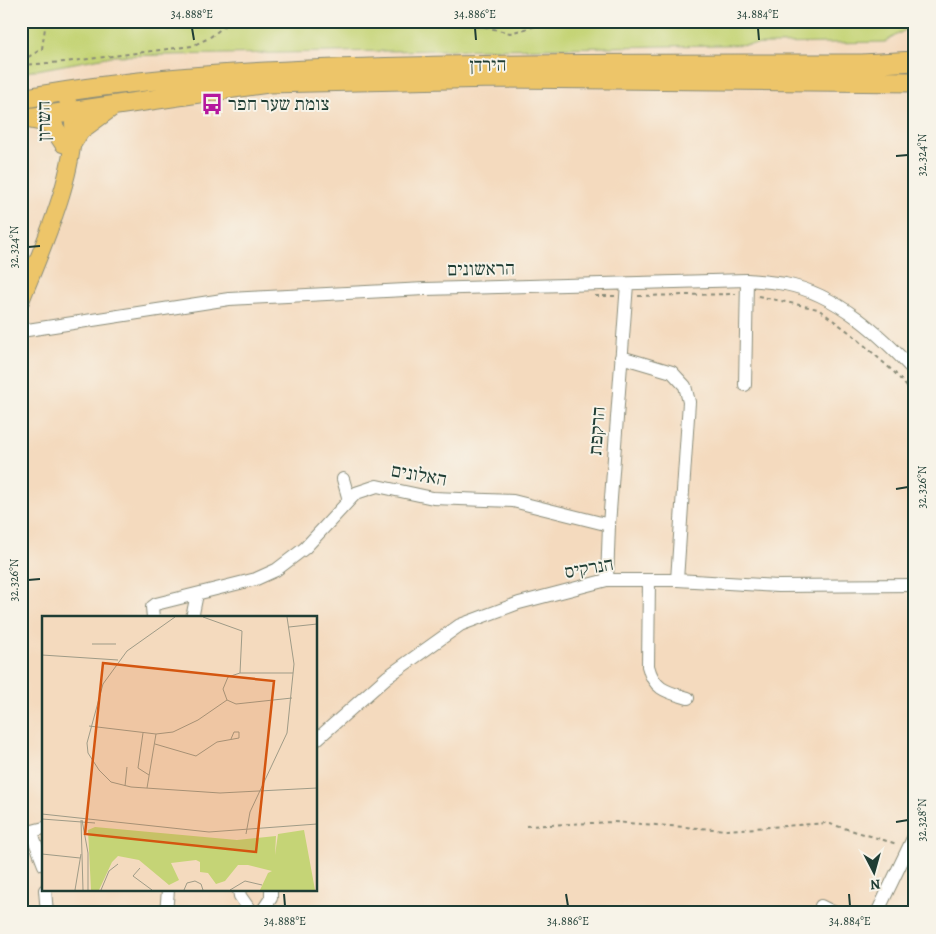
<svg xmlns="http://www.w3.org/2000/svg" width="936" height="934" font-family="Alegreya,'Frank Ruhl Libre',serif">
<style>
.green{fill:#c5d476;stroke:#728855}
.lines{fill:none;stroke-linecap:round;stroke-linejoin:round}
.minor-casing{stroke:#8a8c79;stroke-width:14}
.major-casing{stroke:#8a8c79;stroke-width:18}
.highway-casing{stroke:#8a8c79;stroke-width:21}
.path{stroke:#8a8c79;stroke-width:2;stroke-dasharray:4 4;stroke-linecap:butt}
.minor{stroke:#fff;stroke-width:12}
.major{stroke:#edc569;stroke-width:16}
.highway{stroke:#edc569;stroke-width:19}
.ticks{fill:none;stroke:#1f3d34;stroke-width:2}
.labels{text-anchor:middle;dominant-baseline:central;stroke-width:4;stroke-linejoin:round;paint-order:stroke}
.street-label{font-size:19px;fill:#1f3d34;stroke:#f7f3e8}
.poi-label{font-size:19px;fill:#1f3d34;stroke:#f7f3e8;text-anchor:start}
.inset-road{fill:none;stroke:#9f9b87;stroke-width:1}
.view{fill:#d45610;fill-opacity:0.15;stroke:#d45610;stroke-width:2.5}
.inset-edge{fill:none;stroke:#1f3d34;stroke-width:2.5}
.neatline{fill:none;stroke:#1f3d34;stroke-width:2}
.ticks-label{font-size:12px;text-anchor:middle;fill:#1f3d34}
</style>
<rect width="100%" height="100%" fill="#f7f3e8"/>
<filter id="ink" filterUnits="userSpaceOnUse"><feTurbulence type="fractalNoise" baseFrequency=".02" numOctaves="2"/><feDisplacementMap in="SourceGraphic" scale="10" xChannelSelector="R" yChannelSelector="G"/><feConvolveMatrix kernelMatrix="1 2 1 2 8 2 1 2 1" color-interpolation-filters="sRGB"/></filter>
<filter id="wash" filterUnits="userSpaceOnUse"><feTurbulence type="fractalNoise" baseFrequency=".0096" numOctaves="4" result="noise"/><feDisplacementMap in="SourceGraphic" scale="20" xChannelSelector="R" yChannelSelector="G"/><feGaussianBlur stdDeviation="1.12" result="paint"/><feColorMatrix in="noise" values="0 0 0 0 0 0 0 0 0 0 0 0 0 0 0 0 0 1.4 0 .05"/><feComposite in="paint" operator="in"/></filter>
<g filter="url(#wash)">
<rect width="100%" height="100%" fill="#f4dabe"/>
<!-- green -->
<path class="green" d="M 21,21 L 915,21 L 915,24 L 885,42 L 112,56 L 21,73 Z"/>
</g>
<g filter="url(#ink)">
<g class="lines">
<!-- minor casing -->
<g class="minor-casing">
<path id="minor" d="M 21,331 L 229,299 L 425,289 L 747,280 C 760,281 773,282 785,284 C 837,294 881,335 915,372
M 621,357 L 672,372 L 685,386 L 689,402 L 677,580
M 745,385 L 747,280
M 343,479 L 349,500
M 607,580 L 609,525 L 627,284
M 649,580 L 648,666 C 654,690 667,692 688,698
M 153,618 L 152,607 L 156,604 L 256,579 L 276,570 L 305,548 L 356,493 L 377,486 L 433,498 L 513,501 L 609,525
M 192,618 L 197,594
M 316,740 L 387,677 L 460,625 L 519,603 L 607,580 L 677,580 L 778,586 L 915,585
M 31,831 L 44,865
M 21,834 L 44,828
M 45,890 L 47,913
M 239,890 L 240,896 L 252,913
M 821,906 L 835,913
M 166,913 L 168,890
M 261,913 L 271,898 L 271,890
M 877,913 L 915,834"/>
</g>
<!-- major casing -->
<g class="major-casing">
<path id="major" d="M 21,301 C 40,253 81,164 72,113 C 70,105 66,98 63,91"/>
</g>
<!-- highway casing -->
<g class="highway-casing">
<path id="highway" d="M 21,99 C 149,75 280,70 409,67 C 560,63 711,64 862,64 L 915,61
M 21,119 L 268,83 L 495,78 L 915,82
M 31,119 L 51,123 L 64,143
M 71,144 L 80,130 L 110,108"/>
</g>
<!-- path -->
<path class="path" d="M 430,21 L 439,25 L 456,22 L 471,23 L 510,33 L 555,21
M 21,61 L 42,49 L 46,21
M 21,65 L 65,62 L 192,46 L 209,38 L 231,21
M 595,296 L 616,296
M 638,296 L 736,294
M 758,296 L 818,309 L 853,335 L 895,373 L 915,396
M 526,826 L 613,822 L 727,830 L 827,823 L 897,844"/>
<!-- minor -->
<use href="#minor" class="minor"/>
<!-- major -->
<use href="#major" class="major"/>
<!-- highway -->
<use href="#highway" class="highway"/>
</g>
</g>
<!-- ticks -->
<path class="ticks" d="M 192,28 L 194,40M 475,28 L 476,40M 758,28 L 759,40M 896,156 L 908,155M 28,247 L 40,246M 896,489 L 908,487M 28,580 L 40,579M 896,822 L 908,820M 284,894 L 285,906M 566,894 L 568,906M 849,894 L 850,906"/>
<!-- icons -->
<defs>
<g id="bus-bare" transform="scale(1.725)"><path d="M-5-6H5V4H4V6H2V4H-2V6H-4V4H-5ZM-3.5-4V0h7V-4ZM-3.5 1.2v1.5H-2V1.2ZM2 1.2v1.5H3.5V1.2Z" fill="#b5179e" stroke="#f7f3e8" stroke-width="2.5" paint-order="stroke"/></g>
</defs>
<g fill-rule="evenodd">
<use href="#bus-bare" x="212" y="104"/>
</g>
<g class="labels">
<!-- street labels -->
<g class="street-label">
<text transform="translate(488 65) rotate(-1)">הירדן</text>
<text transform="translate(44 121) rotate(-91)">השרון</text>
<text transform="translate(481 269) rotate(-1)">הראשונים</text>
<text transform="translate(597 431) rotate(-86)">הרקפת</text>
<text transform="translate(419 475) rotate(10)">האלונים</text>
<text transform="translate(589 568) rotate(-10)">הנרקיס</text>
</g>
<!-- poi labels -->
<g class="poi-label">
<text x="228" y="104">צומת שער חפר</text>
</g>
</g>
<!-- overview -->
<g transform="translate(42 616)">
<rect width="275" height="275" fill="#f4dabe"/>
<path d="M 53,211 L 195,224 L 234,220 L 233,239 L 236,218 L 262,214 L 273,274 L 218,274 L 226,257 L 230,255 L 206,249 L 196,249 L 183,265 L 174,268 L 166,257 L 158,256 L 158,246 L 154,244 L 129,247 L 137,264 L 127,269 L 97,244 L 76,240 L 70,246 L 57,274 L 49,274 L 46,214 Z" fill="#c5d476"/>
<path class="inset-road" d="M 133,1 L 85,35 L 61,68 L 45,127 L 46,137 L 57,154 L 69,166 L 89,171 L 178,177 L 275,172M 161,1 L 200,15 L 198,57M 247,11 L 275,8M 50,28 L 74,28M 0,39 L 76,44M 250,82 L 194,88 L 185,84 L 181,73 L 186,61 L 198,57 L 251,57M 47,110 L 114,118 L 131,116 L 156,104 L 185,84M 101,117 L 96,152 L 107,159M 113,128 L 154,140 L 175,126 L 197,122 L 197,116 L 192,116 L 189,123M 83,170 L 85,151M 105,172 L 114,118M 0,198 L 167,216 L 275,208M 0,203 L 53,207M 39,204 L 41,274M 40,204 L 46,237 L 46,274M 204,218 L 208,196 L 245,117 L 252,48 L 245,1M 0,238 L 38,242M 98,252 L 91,260 L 110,274M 33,274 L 39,238M 59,274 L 67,255 L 76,248M 142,274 L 145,267 L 153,265 L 159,268 L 161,274M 188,274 L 203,265 L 220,269"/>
<path class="view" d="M 61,47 L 232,65 L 214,236 L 43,218 Z"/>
<rect width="275" height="275" class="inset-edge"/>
</g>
<!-- margin -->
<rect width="936" height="934" fill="none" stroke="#f7f3e8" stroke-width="55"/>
<!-- north arrow -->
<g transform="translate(874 872) rotate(174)" stroke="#f7f3e8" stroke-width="4" paint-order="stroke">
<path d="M0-4L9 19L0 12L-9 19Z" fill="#1f3d34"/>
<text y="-8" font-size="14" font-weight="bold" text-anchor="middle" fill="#1f3d34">N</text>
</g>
<rect x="28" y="28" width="880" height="878" class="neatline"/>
<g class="ticks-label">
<text x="192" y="18">34.888°E</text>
<text x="475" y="18">34.886°E</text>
<text x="758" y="18">34.884°E</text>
<text transform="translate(922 155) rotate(-90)" y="4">32.324°N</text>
<text transform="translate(14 247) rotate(-90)" y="4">32.324°N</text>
<text transform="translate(922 487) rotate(-90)" y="4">32.326°N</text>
<text transform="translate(14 580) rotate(-90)" y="4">32.326°N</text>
<text transform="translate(922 820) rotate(-90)" y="4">32.328°N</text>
<text x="285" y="925">34.888°E</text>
<text x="568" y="925">34.886°E</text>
<text x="850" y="925">34.884°E</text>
</g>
</svg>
